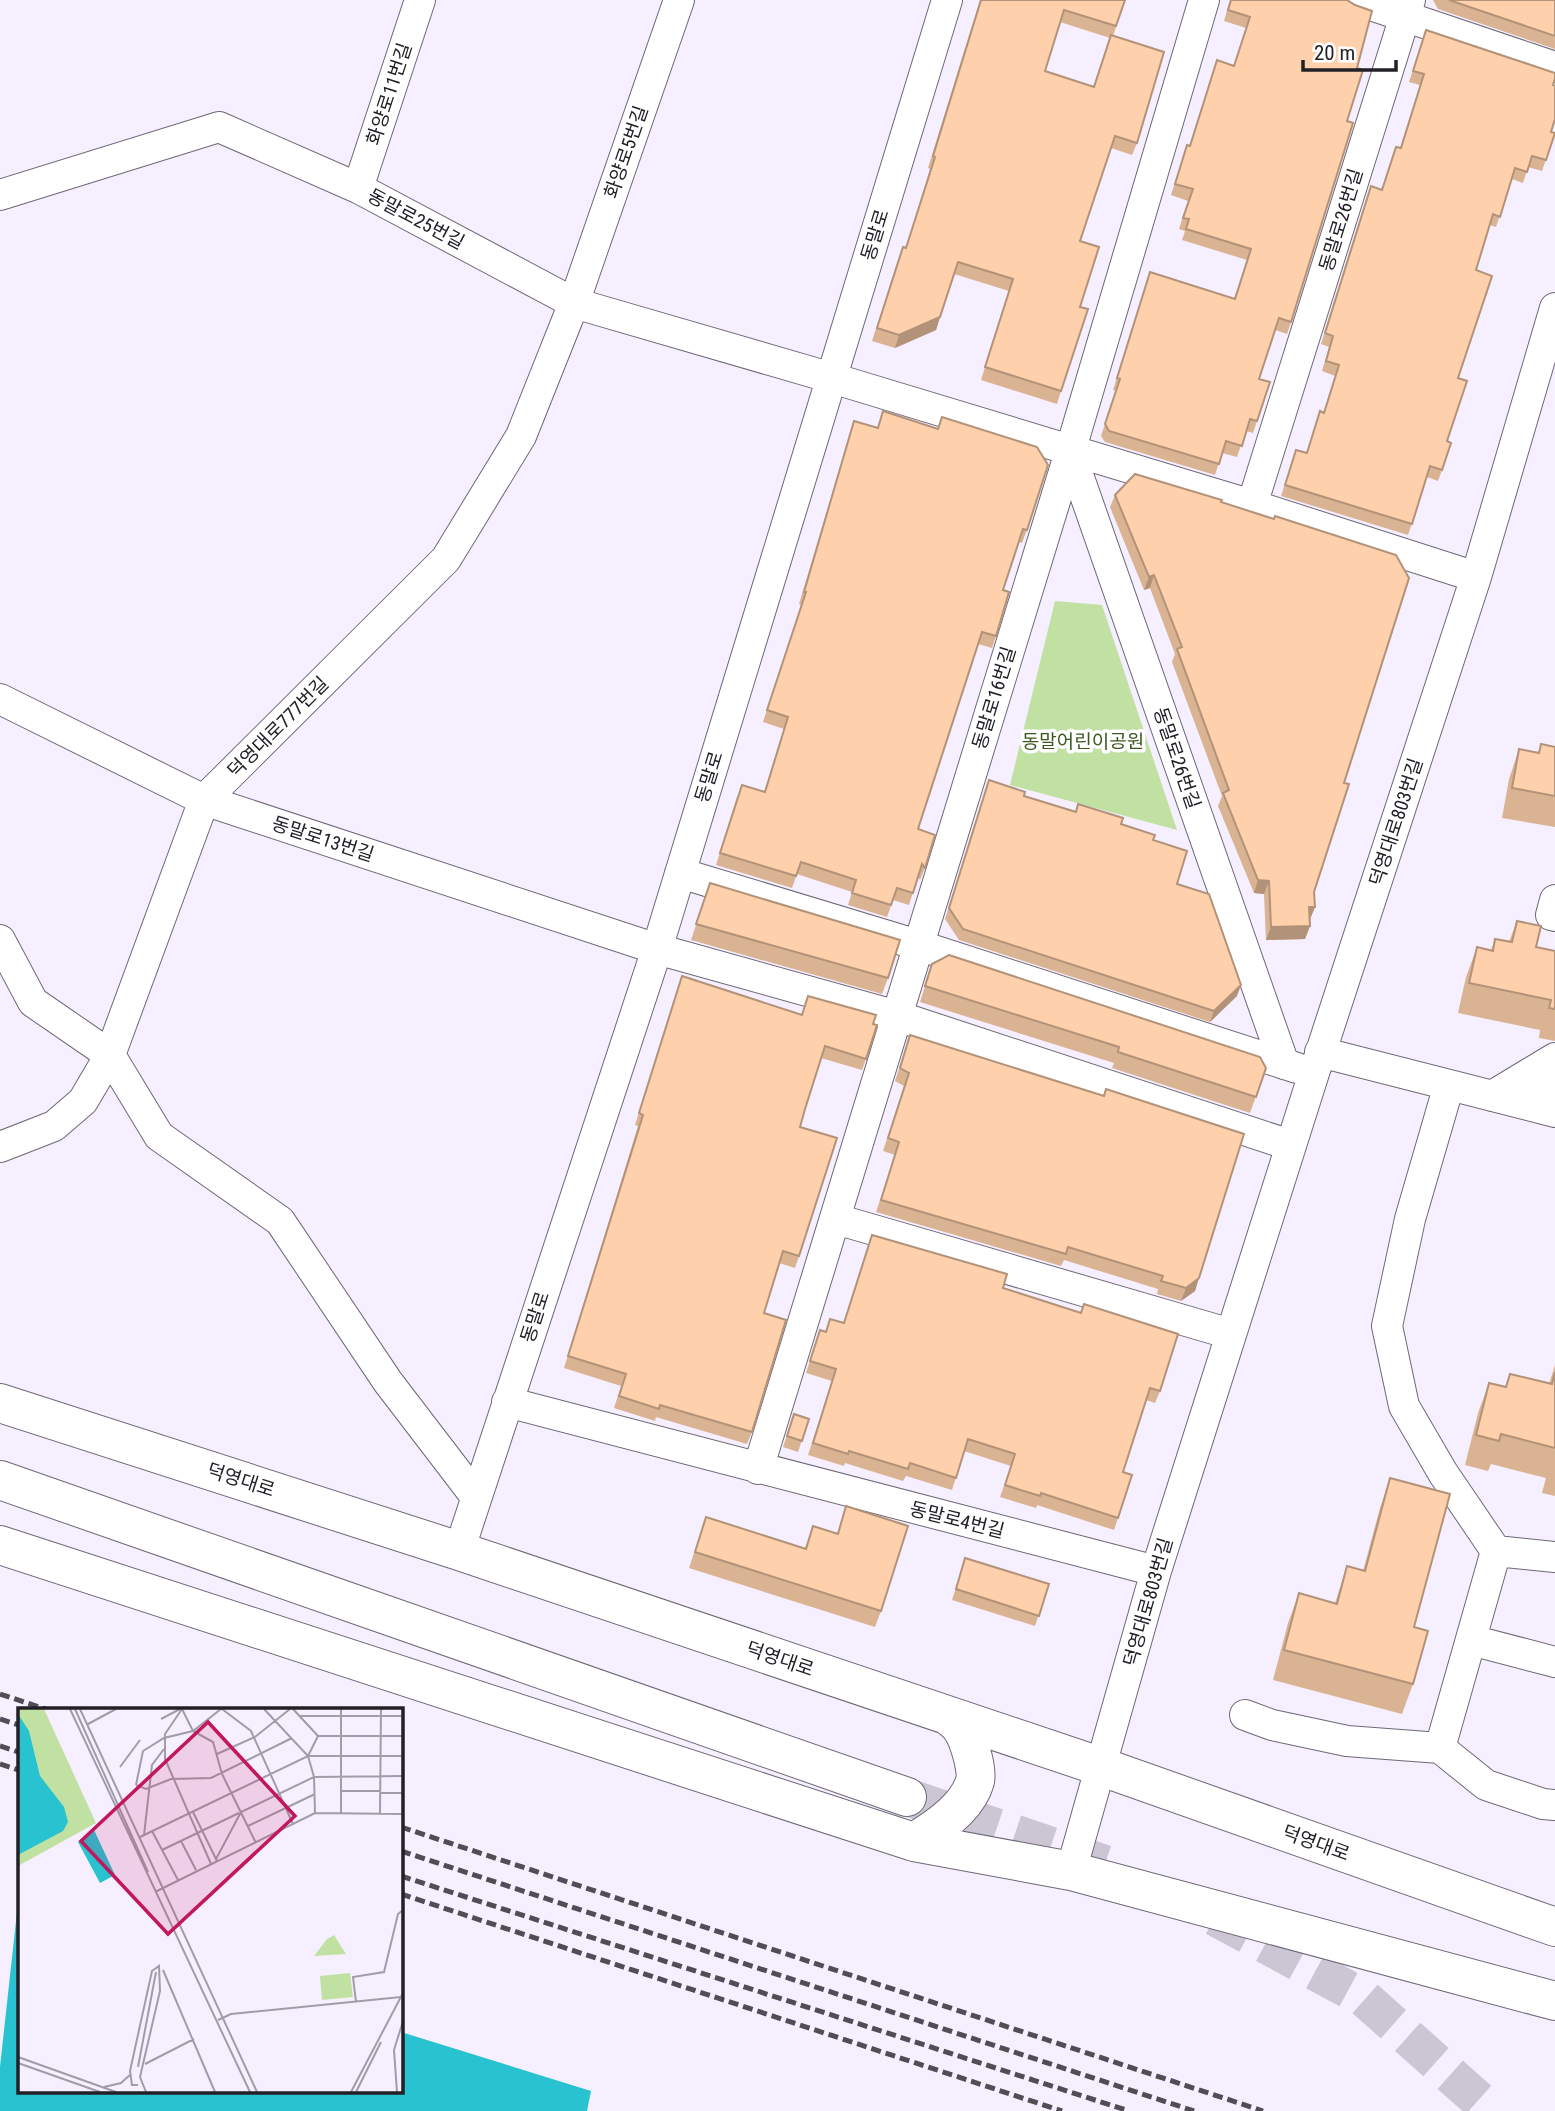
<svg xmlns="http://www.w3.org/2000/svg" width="1555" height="2111" font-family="'Roboto Condensed','Noto Sans KR',sans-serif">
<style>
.green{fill:#c0e1a1}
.water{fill:#29c2d0}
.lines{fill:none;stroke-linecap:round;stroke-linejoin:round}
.major-tunnel{stroke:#ccc6d4;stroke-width:38;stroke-dasharray:38 19;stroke-linecap:butt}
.minor-casing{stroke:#6d6876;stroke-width:32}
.major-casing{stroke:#6d6876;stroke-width:40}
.minor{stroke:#fff;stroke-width:30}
.major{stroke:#fff;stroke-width:38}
.rail{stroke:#504d55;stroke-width:5;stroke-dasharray:10 5;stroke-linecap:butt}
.wall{fill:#dab393;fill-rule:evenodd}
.shaded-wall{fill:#b29278}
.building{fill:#fed0ab;stroke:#b29278;stroke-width:2}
.labels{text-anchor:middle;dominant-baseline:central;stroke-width:7;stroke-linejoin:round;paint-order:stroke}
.street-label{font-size:19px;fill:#222026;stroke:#fff}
.park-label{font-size:19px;fill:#3d581e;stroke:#fff}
.inset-road{fill:none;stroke:#a19ca8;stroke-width:2}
.view{fill:#c2185b;fill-opacity:0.15;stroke:#c2185b;stroke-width:3.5}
.inset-edge{fill:none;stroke:#222026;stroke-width:3.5}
</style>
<rect width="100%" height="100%" fill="#f6efff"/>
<!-- green -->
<path class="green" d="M 1055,601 L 1102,605 L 1177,830 L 1010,785 Z"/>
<!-- water -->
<path class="water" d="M 17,1912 L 19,1912 L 19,2092 L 401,2092 L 401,2032 L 591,2091 L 587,2111 L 0,2111 L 0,2067 Z"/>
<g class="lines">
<!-- major-tunnel -->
<path class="major-tunnel" d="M 907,1797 L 1111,1866
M 1215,1917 L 1364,1998 L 1491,2111"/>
<!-- minor casing -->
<g class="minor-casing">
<path id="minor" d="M 1204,0 L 1070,452 L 1284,1064
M 1356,0 L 1555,67
M 358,188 L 420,0
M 0,195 L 219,127 L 358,188 L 574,303 L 832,378 L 1252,505 L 1476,577
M 1252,505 L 1410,0
M 0,699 L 204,800 L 657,949 L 897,1016 L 1290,1145
M 680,873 L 918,945 L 1297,1068
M 1555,900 L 1551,915 L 1555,916
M 0,940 L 33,1002 L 110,1055 L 159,1136 L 280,1221 L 388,1382 L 476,1497
M 1320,1052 L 1555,1112
M 1449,1085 L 1410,1219 L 1387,1326 L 1404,1406 L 1443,1473 L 1496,1551
M 1492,1096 L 1555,1058
M 1528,1105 L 1555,1085
M 0,1147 L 54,1126 L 83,1101 L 110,1055 L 204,800 L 446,559 L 521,436 L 574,303 L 679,0
M 836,1219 L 1231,1334
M 507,1402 L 1156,1571
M 758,1469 L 1070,452
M 459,1551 L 657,949 L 947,0
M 1471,1640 L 1555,1662
M 1245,1715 L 1272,1725 L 1347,1741 L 1440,1748 L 1486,1785 L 1543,1804 L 1555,1805
M 1440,1748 L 1496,1551 L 1555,1557
M 1071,1871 L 1156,1571 L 1314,1073 L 1476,577 L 1555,308"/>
</g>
<!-- major casing -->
<g class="major-casing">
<path id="major" d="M 0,1403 L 459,1551 L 1102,1767 L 1555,1927
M 0,1480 L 907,1797
M 0,1545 L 914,1842 L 1071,1871 L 1555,2001
M 914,1842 C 936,1829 968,1807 975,1781 C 978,1769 968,1737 961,1728 C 958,1723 953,1720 949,1716"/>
</g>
<!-- minor -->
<use href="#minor" class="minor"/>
<!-- major -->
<use href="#major" class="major"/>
<!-- rail -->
<path class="rail" d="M 0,1694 L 48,1710
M 0,1719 L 19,1725
M 0,1746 L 19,1752
M 0,1764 L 19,1770
M 401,1827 L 1263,2111
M 401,1851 L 1194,2111
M 401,1876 L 1129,2111
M 401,1894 L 1062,2111"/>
</g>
<!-- wall -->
<path class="wall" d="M 980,0 L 1125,0 L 1113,36 L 1137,143 L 1132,155 L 1111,148 L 1080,241 L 1080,307 L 1061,391 L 1057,404 L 981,380 L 1009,291 L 954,274 L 936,330 L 895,348 L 872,341 L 898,260 L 906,248 L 930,169 L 928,168 ZM 1060,22 L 1110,38 L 1093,87 L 1045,71 Z
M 1230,0 L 1357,68 L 1347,121 L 1291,322 L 1287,334 L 1275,330 L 1259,379 L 1257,421 L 1253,433 L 1246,431 L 1237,457 L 1222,453 L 1215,475 L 1105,442 L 1101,436 L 1116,391 L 1113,390 L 1146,284 L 1234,299 L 1247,260 L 1182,240 L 1185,231 L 1179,229 L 1188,201 L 1171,195 L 1187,145 L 1190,146 L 1217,60 L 1234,66 L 1246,28 L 1224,21 Z
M 1433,0 L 1555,0 L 1555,49 L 1438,9 Z
M 1426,30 L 1553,85 L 1551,132 L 1555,133 L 1542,171 L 1528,167 L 1523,183 L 1512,179 L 1496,227 L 1490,225 L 1476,270 L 1442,470 L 1438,481 L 1427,477 L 1408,535 L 1281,496 L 1296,450 L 1306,453 L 1324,413 L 1335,376 L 1322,371 L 1329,347 L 1321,344 L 1371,186 L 1382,190 L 1400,148 L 1420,85 L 1409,82 Z
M 854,421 L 1027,530 L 1022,543 L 1019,542 L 1003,590 L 996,636 L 992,648 L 978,644 L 918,829 L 925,868 L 920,880 L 918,877 L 909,905 L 893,900 L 887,917 L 848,905 L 852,892 L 797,874 L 792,888 L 716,865 L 737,797 L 764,792 L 784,729 L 763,722 L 801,605 L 799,604 Z
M 1115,495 L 1221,502 L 1344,783 L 1314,892 L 1315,907 L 1310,919 L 1310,926 L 1305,939 L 1266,940 L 1264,894 L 1254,893 L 1218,806 L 1222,796 L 1172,662 L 1175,654 L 1150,588 L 1144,590 L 1110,507 Z
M 1541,744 L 1555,747 L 1555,827 L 1502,818 L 1509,779 L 1519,749 L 1538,753 Z
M 989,780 L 1024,796 L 1121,824 L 1153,840 L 1237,996 L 1210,1022 L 959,940 L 945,919 Z
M 710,883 L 888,978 L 882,994 L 691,940 Z
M 1517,921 L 1536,947 L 1555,951 L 1555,1041 L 1539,1038 L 1540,1030 L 1458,1013 L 1466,977 L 1477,947 L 1491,950 L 1495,939 L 1509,942 Z
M 932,964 L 1266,1068 L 1250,1113 L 1112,1068 L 1114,1063 L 920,1002 Z
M 682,976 L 801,1015 L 873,1024 L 866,1059 L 862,1070 L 821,1058 L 800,1127 L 799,1256 L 795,1268 L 779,1263 L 764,1313 L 752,1432 L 747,1444 L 656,1417 L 655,1421 L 614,1408 L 621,1386 L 564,1368 L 638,1126 L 635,1125 Z
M 910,1035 L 1199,1278 L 1195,1291 L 1181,1301 L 1157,1294 L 1158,1289 L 1064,1260 L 1061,1266 L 876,1212 L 895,1155 L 883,1151 L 904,1086 L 895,1081 Z
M 872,1235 L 1003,1288 L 1160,1391 L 1155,1403 L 1146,1400 L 1123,1472 L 1118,1518 L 1114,1530 L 1037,1505 L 1036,1508 L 1000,1497 L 1011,1466 L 964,1451 L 952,1490 L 906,1476 L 903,1481 L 845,1463 L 844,1466 L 808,1455 L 832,1381 L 806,1373 L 820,1330 L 826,1332 L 844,1323 Z
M 1555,1365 L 1555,1496 L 1542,1493 L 1546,1478 L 1491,1464 L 1488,1471 L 1465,1465 L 1478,1413 L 1489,1383 L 1505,1387 L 1510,1374 L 1549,1384 Z
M 794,1414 L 809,1419 L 798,1452 L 783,1447 Z
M 1390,1478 L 1414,1627 L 1413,1684 L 1402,1714 L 1273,1680 L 1288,1623 L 1299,1593 L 1335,1603 L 1347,1566 L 1363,1571 L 1380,1508 Z
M 846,1506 L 881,1611 L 875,1627 L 689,1568 L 706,1517 L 805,1548 L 813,1526 L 837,1534 Z
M 962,1569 L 1049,1584 L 1035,1626 L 952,1600 Z"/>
<!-- shaded-wall -->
<path class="shaded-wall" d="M 940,317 L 936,330 L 895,348 L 899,335 Z
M 1154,575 L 1150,588 L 1144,590 L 1149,577 Z
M 1258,880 L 1269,881 L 1264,894 L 1254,893 Z
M 1309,907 L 1315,907 L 1310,919 L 1304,920 Z
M 1310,926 L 1305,939 L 1266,940 L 1271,927 Z
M 1241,985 L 1237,996 L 1210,1022 L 1214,1011 Z
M 1199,1278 L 1195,1291 L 1181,1301 L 1186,1288 Z"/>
<!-- building -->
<path class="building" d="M 981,0 L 1125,0 L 1116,26 L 1064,10 L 1045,71 L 1094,87 L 1111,35 L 1164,52 L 1137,143 L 1115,136 L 1080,241 L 1099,247 L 1080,307 L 1088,309 L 1061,391 L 985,367 L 1013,279 L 958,262 L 940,317 L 899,335 L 877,328 L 903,247 L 906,248 L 935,157 L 933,156 Z
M 1231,0 L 1347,0 L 1355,5 L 1372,11 L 1357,68 L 1363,70 L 1347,121 L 1353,123 L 1291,322 L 1279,318 L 1259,379 L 1270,382 L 1257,421 L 1250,419 L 1242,446 L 1226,441 L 1219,464 L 1109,431 L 1105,424 L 1120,379 L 1117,378 L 1150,272 L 1235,299 L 1251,249 L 1186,229 L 1189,219 L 1183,218 L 1193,189 L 1175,184 L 1187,145 L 1190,146 L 1217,60 L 1234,66 L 1250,17 L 1228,10 Z
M 1449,0 L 1555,0 L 1555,36 Z
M 1426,30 L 1555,73 L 1555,78 L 1553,85 L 1555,86 L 1555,119 L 1551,132 L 1555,133 L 1546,160 L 1532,156 L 1527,172 L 1515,168 L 1500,217 L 1493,214 L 1476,270 L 1492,276 L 1458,378 L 1467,381 L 1447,441 L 1451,443 L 1442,470 L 1430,466 L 1412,524 L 1285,485 L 1296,450 L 1307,453 L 1320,411 L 1324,413 L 1339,365 L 1326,361 L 1333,336 L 1325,333 L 1371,186 L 1382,190 L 1396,147 L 1401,148 L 1424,74 L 1413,71 Z
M 883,411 L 938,429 L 942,417 L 1037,447 L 1048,465 L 1027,530 L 1023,529 L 1003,590 L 1009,592 L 996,636 L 982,632 L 918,829 L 935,835 L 925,868 L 922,864 L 913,893 L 897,888 L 891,905 L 852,893 L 856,880 L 801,862 L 796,876 L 720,853 L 742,785 L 765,792 L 788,717 L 767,710 L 806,592 L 804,592 L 854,421 L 878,428 Z
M 1135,474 L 1222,500 L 1221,502 L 1274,519 L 1275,516 L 1396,555 L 1409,578 L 1344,783 L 1349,784 L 1314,892 L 1315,907 L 1309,907 L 1310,926 L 1271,927 L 1269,881 L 1258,880 L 1223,793 L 1229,790 L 1177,649 L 1182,647 L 1154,575 L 1149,577 L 1115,495 Z
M 1541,744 L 1555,747 L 1555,796 L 1512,788 L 1519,749 L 1539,753 Z
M 989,780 L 1025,792 L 1024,796 L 1076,812 L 1078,804 L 1123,818 L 1121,824 L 1155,835 L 1153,840 L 1187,851 L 1177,884 L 1209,894 L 1241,985 L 1214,1011 L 963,929 L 949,908 Z
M 710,883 L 900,940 L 888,978 L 696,924 Z
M 1517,921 L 1541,926 L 1536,947 L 1555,951 L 1555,1009 L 1549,1008 L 1551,1000 L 1469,983 L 1477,947 L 1493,951 L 1495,939 L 1512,942 Z
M 949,955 L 1260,1057 L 1266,1068 L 1256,1097 L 1118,1052 L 1119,1047 L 925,986 L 932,964 Z
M 682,976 L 802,1015 L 808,996 L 876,1015 L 873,1024 L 877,1025 L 866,1059 L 825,1046 L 805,1109 L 800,1127 L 837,1138 L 799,1256 L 783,1251 L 764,1313 L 786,1320 L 752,1432 L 660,1405 L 659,1409 L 619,1396 L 626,1374 L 568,1356 L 643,1115 L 639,1113 Z
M 910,1035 L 1104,1096 L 1106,1089 L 1244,1134 L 1199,1278 L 1186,1288 L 1161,1281 L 1163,1276 L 1068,1247 L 1066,1254 L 881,1200 L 899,1142 L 888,1138 L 909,1073 L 900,1068 Z
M 872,1235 L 1007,1274 L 1003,1288 L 1081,1313 L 1084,1304 L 1178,1334 L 1160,1391 L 1150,1388 L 1123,1472 L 1132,1475 L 1118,1518 L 1041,1493 L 1040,1496 L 1005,1485 L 1015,1454 L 968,1439 L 956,1478 L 910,1463 L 908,1469 L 849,1451 L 848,1454 L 813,1443 L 836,1369 L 810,1361 L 820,1330 L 826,1332 L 830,1319 L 844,1323 Z
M 1555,1372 L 1555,1448 L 1501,1434 L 1499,1441 L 1476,1435 L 1489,1383 L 1506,1387 L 1510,1374 L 1552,1384 Z
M 794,1414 L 809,1419 L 802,1441 L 787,1436 Z
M 1390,1478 L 1450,1494 L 1414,1627 L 1428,1631 L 1413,1684 L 1284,1650 L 1299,1593 L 1337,1604 L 1347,1566 L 1365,1571 Z
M 846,1506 L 908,1526 L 881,1611 L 695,1552 L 706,1517 L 806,1549 L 813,1526 L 838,1534 Z
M 965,1558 L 1049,1584 L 1039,1616 L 956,1589 Z"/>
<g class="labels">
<!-- street labels -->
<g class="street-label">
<text transform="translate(389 94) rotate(-72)">화양로11번길</text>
<text transform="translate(626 152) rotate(-71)">화양로5번길</text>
<text transform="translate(416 219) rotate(28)">동말로25번길</text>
<text transform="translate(1341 220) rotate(-73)">동말로26번길</text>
<text transform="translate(875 235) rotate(-73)">동말로</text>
<text transform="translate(994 698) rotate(-73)">동말로16번길</text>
<text transform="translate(278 727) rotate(-45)">덕영대로777번길</text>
<text transform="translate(1177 758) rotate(71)">동말로26번길</text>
<text transform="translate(709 777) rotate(-73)">동말로</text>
<text transform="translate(1396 822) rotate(-72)">덕영대로803번길</text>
<text transform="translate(323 839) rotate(18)">동말로13번길</text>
<text transform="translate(535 1317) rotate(-72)">동말로</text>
<text transform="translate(241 1480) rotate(18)">덕영대로</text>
<text transform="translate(957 1520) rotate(14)">동말로4번길</text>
<text transform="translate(1148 1602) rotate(-74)">덕영대로803번길</text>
<text transform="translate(780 1659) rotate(19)">덕영대로</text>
<text transform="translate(1316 1843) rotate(20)">덕영대로</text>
</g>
<!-- park labels -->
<g class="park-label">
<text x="1083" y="741">동말어린이공원</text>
</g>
</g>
<!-- overview -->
<g transform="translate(18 1708)">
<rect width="385" height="385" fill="#f6efff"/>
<path d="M 0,1 L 26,1 L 78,115 L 0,158 ZM 316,227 L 328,246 L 296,248 L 309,231 ZM 332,265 L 335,289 L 304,292 L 302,268 Z" fill="#c0e1a1"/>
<path d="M 0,6 L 11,23 L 22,68 L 46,99 L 50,114 L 45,123 L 0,147 ZM 76,122 L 97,167 L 82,175 L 60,134 Z" fill="#29c2d0"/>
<path class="inset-road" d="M 52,1 L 232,384M 57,1 L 130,164M 62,1 L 239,384M 164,1 L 147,26 L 147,51 L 193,156M 164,1 L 175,23 L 195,34 L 204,66 L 238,135M 204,1 L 233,23 L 275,116M 246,1 L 290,48 L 296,69 L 297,105M 275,1 L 300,28M 282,8 L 385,8M 143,11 L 162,1M 70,16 L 98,1M 300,28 L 385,28M 199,46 L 237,29 L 272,1M 290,48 L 300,28M 102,59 L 122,32M 118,77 L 128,81 L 153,71 L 193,70 L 274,30M 118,77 L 125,43 L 146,30 L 175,23 L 203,1M 323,83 L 362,83M 362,85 L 385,85M 175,104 L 199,153M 323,105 L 323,1M 362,106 L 363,1M 230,118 L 297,86M 134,123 L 160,172M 126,127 L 134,57 L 146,41M 122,129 L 290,48 L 385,48M 163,133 L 178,162M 144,142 L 221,105M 198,151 L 223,104 L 296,69 L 385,68M 137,184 L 297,105 L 385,106M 145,262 L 197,384M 338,294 L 335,269 L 366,264 L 380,206 L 385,202M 200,312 L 213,306 L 383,289M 0,349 L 98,384M 0,355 L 82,384M 127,356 L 176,331M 120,359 L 138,264M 120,377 L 114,377 L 112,363 L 134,263 L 141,258 L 142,283 L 122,369 L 128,384M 86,379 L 103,375 L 113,366M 333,384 L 385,285M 338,384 L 363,334M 379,384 L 376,342 L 385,313"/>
<path class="view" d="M 190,14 L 277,108 L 150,226 L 63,133 Z"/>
<rect width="385" height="385" class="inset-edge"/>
</g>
<!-- scale -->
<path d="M1303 60v10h93v-10" fill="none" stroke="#222026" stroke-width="3.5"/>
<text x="1314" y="60" font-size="21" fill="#222026" stroke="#ffffff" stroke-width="5" paint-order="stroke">20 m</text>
</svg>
